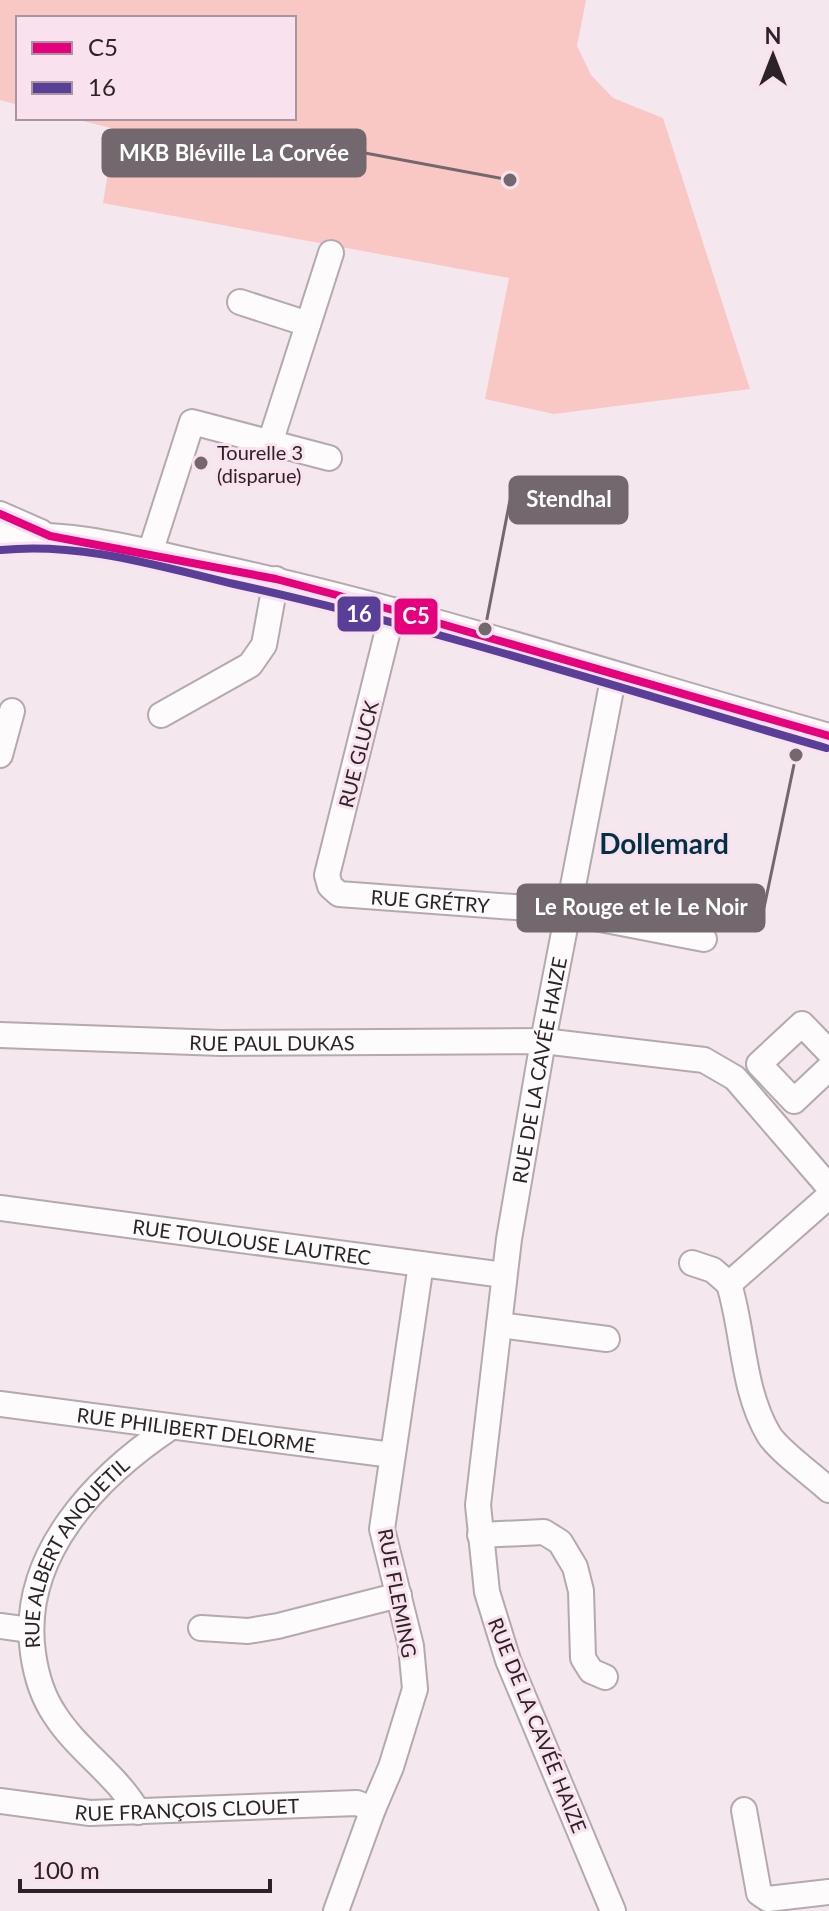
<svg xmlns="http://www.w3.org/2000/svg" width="829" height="1911" font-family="Lato,sans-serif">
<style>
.green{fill:#fac8c4}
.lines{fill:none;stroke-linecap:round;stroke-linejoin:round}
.minor-casing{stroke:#b3a9ae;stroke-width:28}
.minor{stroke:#fdfbfc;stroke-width:24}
.bus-1-casing{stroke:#fae1ee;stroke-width:14}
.bus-2-casing{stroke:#fae1ee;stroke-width:14}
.bus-1{stroke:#e5007d;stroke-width:8}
.bus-2{stroke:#5a3f99;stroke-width:8}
.poi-dot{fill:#72686d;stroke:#fae1ee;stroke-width:3}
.labels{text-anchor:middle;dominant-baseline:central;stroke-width:6;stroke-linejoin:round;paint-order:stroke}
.poi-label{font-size:20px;fill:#2c2328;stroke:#fae1ee;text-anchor:start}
.street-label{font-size:20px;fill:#2c2328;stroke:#fae1ee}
.district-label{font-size:28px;font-weight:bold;fill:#003145;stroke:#fae1ee}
.leader{fill:none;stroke:#72686d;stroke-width:3}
.callout-dot{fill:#72686d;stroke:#fae1ee;stroke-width:3}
.callout{fill:#72686d;stroke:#72686d;stroke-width:3}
.callout-label{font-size:22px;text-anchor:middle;font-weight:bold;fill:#fff}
.line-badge{stroke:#fae1ee;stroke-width:3}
.badge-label{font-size:22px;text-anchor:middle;font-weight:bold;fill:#fff}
</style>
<rect width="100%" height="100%" fill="#f4e7ee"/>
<!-- green -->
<path class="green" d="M 0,0 L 586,0 L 577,46 L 591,75 L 613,98 L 663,118 L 750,389 L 554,414 L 485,399 L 509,278 L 103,203 L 115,129 L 71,118 L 294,118 L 294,18 L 18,18 L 18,105 L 0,100 Z"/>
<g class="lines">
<!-- minor casing -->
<g class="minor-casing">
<g id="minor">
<path d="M 240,302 L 308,324"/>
<path d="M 270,443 L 331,253"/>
<path d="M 0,514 L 41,532"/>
<path d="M 0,538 C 58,528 140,550 198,563 C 411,608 619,677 829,736"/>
<path d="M 150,553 L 192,422 L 329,458"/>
<path id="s1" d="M 393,610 L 327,875 L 330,886 L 339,894 L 554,910 L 704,939"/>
<path d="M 161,715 L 250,665 L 264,645 L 276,579"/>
<path d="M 0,755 L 12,711"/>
<path id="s2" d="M 0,1035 L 221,1043 L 543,1041 L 704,1060 L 735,1078 L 829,1187"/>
<path d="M 829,1052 L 802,1024 L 759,1064 L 794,1101 L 829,1068"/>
<path d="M 829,1196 L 729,1284 C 744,1333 742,1390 769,1435 C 779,1451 814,1476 829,1490"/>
<path id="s3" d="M 0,1208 L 504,1275"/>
<path d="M 692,1263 L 713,1270 L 729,1284"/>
<path d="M 499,1325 L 607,1339"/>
<path id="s4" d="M 0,1404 L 392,1455"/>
<path d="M 480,1535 L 544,1532 L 560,1542 L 575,1567 L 581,1591 L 583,1658 L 591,1671 L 605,1677"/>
<path d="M 0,1626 L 30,1630"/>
<path d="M 201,1628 L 248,1631 L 278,1626 L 399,1595"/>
<path id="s5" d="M 0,1801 L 90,1813 L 357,1803 L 373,1809"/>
<path d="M 744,1810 L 759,1893 L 768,1899 L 829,1892"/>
<path id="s6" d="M 138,1812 C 117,1775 78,1751 55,1715 C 42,1696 36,1675 33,1653 C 19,1556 96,1477 171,1427"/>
<path d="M 336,1911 L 373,1809 L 391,1767 L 415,1689 L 411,1646 L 382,1529 L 421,1264"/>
<path id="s7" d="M 613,1911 L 508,1660 L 487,1592 L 478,1505 L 509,1239 L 543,1041 L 614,674"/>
</g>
</g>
<!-- minor -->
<use href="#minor" class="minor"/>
<!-- bus-1 casing -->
<g class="bus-1-casing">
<path id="bus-1" d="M 0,514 L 50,536 L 276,579 L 393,610 L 829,736"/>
</g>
<!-- bus-2 casing -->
<g class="bus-2-casing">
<path id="bus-2" d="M 1,550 C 80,542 158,566 234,584 C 434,628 629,691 826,748"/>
</g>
<!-- bus-1 -->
<use href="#bus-1" class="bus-1"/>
<!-- bus-2 -->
<use href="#bus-2" class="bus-2"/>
</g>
<!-- markers -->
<circle class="poi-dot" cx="201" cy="463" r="8"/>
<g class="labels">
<!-- poi labels -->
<g class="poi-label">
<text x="217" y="452">Tourelle 3<tspan x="217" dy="23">(disparue)</tspan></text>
</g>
<!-- street labels -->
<g class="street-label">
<text transform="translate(358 754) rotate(-76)">RUE GLUCK</text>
<text stroke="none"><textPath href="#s1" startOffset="388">RUE GRÉTRY</textPath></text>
<text stroke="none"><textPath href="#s2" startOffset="272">RUE PAUL DUKAS</textPath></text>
<text stroke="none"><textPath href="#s7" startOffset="870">RUE DE LA CAVÉE HAIZE</textPath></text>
<text stroke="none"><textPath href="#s3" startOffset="254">RUE TOULOUSE LAUTREC</textPath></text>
<text stroke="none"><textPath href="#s4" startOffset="198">RUE PHILIBERT DELORME</textPath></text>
<text stroke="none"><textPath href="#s6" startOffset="308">RUE ALBERT ANQUETIL</textPath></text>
<text transform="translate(398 1593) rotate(79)">RUE FLEMING</text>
<text transform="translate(538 1725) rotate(68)">RUE DE LA CAVÉE HAIZE</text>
<text stroke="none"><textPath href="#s5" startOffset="188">RUE FRANÇOIS CLOUET</textPath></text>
</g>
<!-- district labels -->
<g class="district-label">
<text x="664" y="843">Dollemard</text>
</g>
</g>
<!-- callouts -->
<path class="leader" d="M510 180L365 153M485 629L510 500M796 755L764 908"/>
<g class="callout-dot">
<circle cx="510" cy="180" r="8"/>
<circle cx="485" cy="629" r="8"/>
<circle cx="796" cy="755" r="8"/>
</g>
<g class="callout">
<rect x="103" y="130" width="262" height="46" rx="8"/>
<rect x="510" y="477" width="117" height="46" rx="8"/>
<rect x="518" y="885" width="246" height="46" rx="8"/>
</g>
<g class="callout-label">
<text x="234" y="161">MKB Bléville La Corvée</text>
<text x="569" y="507">Stendhal</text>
<text x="641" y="915">Le Rouge et le Le Noir</text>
</g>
<g class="line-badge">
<rect x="336" y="595" width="46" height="38" rx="8" fill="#5a3f99"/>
<rect x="393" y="597" width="46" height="39" rx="8" fill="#e5007d"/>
</g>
<g class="badge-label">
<text x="359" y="622">16</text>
<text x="416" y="624">C5</text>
</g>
<!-- legend -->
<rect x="16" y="16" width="280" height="104" fill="#fae1ee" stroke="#a8959f" stroke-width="2"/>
<rect x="32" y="42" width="40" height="12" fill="#e5007d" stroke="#a8959f" stroke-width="2"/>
<text x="88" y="56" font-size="24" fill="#2c2328">C5</text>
<rect x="32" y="82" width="40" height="12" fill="#5a3f99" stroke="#a8959f" stroke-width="2"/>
<text x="88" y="96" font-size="24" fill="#2c2328">16</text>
<!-- north arrow -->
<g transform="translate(773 56)" stroke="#fae1ee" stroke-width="6" paint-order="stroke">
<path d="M0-6L14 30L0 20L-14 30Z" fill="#2c2328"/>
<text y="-12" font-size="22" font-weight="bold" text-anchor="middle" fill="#2c2328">N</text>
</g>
<!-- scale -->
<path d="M20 1879v12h250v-12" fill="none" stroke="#2c2328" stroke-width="4"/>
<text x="32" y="1879" font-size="24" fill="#2c2328" stroke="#fae1ee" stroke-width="6" paint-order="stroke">100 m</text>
</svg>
